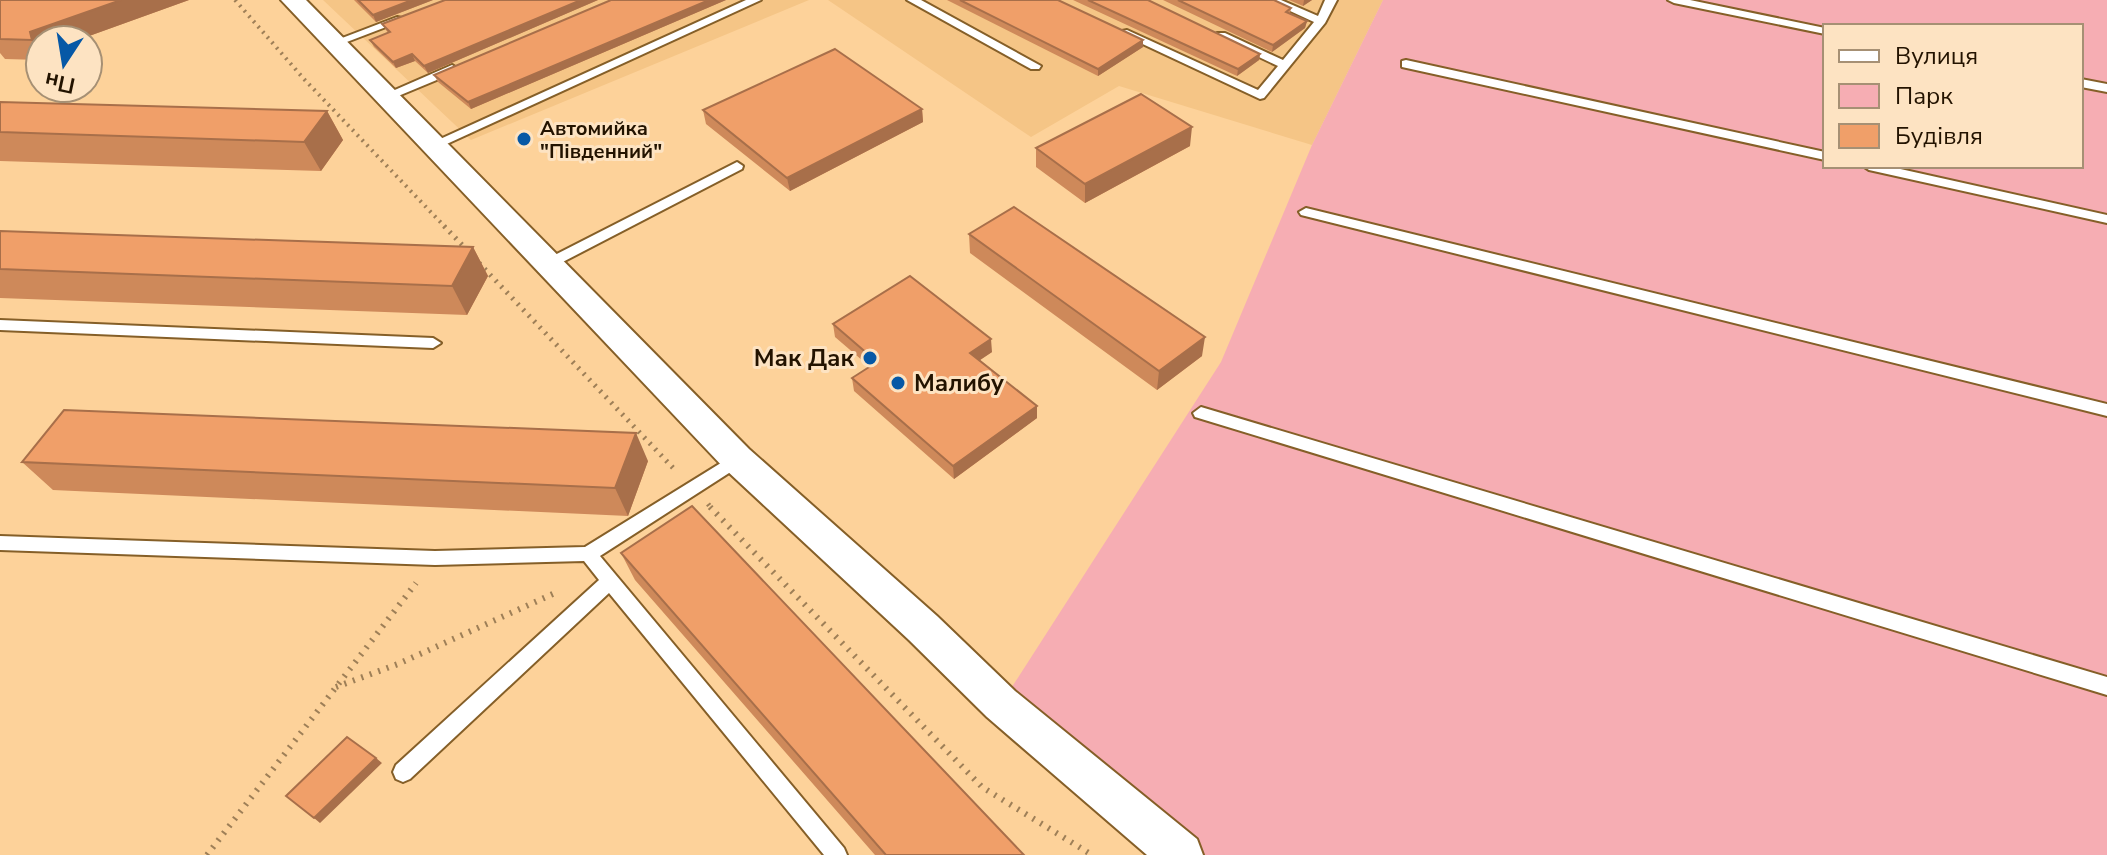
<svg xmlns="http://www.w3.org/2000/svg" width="2107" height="855" font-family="'Nunito Sans',sans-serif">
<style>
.built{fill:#f5c586}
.green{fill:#f6adb3;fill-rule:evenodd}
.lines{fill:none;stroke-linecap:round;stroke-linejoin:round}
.lane-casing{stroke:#855f28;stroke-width:4}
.street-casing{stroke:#855f28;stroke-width:4}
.path-far2{stroke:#9e7f57;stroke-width:4;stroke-dasharray:2 5;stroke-linecap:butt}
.path-far1{stroke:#9e7f57;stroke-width:5;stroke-dasharray:2 6;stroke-linecap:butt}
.path{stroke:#9e7f57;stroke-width:6;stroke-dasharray:2 7;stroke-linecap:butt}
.lane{fill:#fff;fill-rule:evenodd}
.street{fill:#fff;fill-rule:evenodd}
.wall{fill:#ce895a}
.shaded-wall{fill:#a86f4a}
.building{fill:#f09f69;stroke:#a86f4a;stroke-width:2}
.poi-dot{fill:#0658a6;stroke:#fde3c2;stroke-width:3}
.labels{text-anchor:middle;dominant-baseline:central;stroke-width:6;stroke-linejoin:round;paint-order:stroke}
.far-poi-label{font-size:20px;font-weight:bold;fill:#231300;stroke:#fde3c2;text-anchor:start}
.poi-label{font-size:24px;font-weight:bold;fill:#231300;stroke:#fde3c2;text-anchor:end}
</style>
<rect width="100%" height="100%" fill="#fdd29a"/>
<!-- built -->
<path class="built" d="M 323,0 L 809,0 L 471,140 Z
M 828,0 L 1383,0 L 1312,145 L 1119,86 L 1031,137 Z"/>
<!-- green -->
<path class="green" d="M 1383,0 L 2107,0 L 2107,855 L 1181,855 L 1001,704 L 1221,362 L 1312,145 ZM 1825,26 L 2081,26 L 2081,166 L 1825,166 Z"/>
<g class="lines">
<!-- lane casing -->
<g class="lane-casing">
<path id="lane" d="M 746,0 L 761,0 L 438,148 L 428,148 L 427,145 Z
M 907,0 L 921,0 L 1041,66 L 1039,69 L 1031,69 Z
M 1266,0 L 1281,0 L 1318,16 L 1325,0 L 1337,0 L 1325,23 L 1264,98 L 1260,99 L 1117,32 L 1127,30 L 1258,90 L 1278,66 L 1217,37 L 1217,33 L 1225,33 L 1283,60 L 1314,22 Z
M 1668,0 L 1690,0 L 1825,28 L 1825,34 L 1674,3 Z
M 397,17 L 407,19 L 339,45 L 329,43 Z
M 1406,60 L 1825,152 L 1825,160 L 1402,67 L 1402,61 Z
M 452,65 L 458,69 L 456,72 L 391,99 L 383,99 L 381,96 Z
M 2081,79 L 2107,84 L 2107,92 L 2081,87 Z
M 737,162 L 743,166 L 742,169 L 555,266 L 550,268 L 543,263 L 545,260 Z
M 1863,166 L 1887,166 L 2107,215 L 2107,223 L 1869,170 Z
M 1306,208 L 2107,404 L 2107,416 L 1301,215 L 1299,212 Z
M 0,320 L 433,338 L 441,343 L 433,348 L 0,330 Z
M 1201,407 L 2107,677 L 2107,695 L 1195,417 L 1193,413 Z
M 737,453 L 743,454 L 745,459 L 743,464 L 600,556 L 844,848 L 847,855 L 824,855 L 609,593 L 410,779 L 403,782 L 396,779 L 393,772 L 396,765 L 599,580 L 584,561 L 435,565 L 0,550 L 0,536 L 435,551 L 585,547 Z"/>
</g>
<!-- street casing -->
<g class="street-casing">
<path id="street" d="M 281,0 L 306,0 L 749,449 L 937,616 L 1015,691 L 1197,839 L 1203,855 L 1147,855 L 987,717 L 909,640 L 725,469 Z"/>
</g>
<!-- path-far2 -->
<path class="path-far2" d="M 235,0 L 304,79 L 446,228"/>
<!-- path-far1 -->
<path class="path-far1" d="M 444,226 L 467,250
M 479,263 L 676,471
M 708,504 L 712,509"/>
<!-- path -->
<path class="path" d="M 710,507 L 982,787 L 1092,855
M 336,687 L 398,664 L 555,593
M 207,855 L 416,583"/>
<!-- lane -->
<use href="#lane" class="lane"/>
<!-- street -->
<use href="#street" class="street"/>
</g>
<!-- wall -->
<path class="wall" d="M 0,0 L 189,0 L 78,40 L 40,40 L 40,60 L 5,59 L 0,53 Z
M 354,0 L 433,0 L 376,22 Z
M 445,0 L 598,0 L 428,73 L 415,61 L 396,68 L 374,47 L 370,40 L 388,33 L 382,24 Z
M 611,0 L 726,0 L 471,109 L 438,82 L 434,75 Z
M 947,0 L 1058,0 L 1143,47 L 1098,76 Z
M 1073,0 L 1148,0 L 1260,54 L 1259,60 L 1237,76 Z
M 1163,0 L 1274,0 L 1291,8 L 1290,14 L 1307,21 L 1305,28 L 1272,52 Z
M 1289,0 L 1312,0 L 1303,6 Z
M 0,102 L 327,111 L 343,140 L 321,171 L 0,161 Z
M 922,109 L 923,122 L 790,191 L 706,124 L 703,110 Z
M 1190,146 L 1085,203 L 1036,167 L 1036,148 Z
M 0,231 L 473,247 L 488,276 L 467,315 L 0,298 Z
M 969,234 L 1202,356 L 1157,390 L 970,253 Z
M 833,324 L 992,352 L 980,360 L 1037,406 L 1037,418 L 954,479 L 854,391 L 852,378 L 870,367 L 835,337 Z
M 648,461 L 628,516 L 53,490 L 22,462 Z
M 621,553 L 1024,855 L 875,855 L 635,580 Z"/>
<!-- shaded-wall -->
<path class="shaded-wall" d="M 121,0 L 189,0 L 78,40 L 40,40 L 40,51 L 32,40 L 30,32 Z
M 412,0 L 433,0 L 376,22 L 373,15 Z
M 581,0 L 598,0 L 428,73 L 424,66 Z
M 709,0 L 726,0 L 471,109 L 468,102 Z
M 1304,0 L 1312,0 L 1303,6 Z
M 1307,21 L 1305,28 L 1272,52 L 1273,45 Z
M 1143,40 L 1143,47 L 1098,76 L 1098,69 Z
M 412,54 L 415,61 L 396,68 L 393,62 Z
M 1260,54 L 1259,60 L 1237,76 L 1238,69 Z
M 922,109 L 923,122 L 790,191 L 787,178 Z
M 327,111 L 343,140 L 321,171 L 304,142 Z
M 1192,127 L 1190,146 L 1085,203 L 1085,184 Z
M 473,247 L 488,276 L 467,315 L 452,286 Z
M 1205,337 L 1202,356 L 1157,390 L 1159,371 Z
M 991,339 L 992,352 L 971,366 L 970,353 Z
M 1037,406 L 1037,418 L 954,479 L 953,466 Z
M 636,433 L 648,461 L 628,516 L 615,488 Z
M 376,758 L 382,763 L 320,823 L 314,818 Z"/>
<!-- building -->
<path class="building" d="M 0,0 L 121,0 L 30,32 L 32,40 L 0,39 Z
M 358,0 L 412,0 L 373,15 Z
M 445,0 L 581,0 L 424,66 L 412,54 L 393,62 L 370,40 L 390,32 L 382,24 Z
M 611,0 L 709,0 L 468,102 L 434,75 Z
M 960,0 L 1058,0 L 1143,40 L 1098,69 Z
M 1088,0 L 1148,0 L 1260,54 L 1238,69 Z
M 1178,0 L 1274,0 L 1291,8 L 1286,12 L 1307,21 L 1273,45 Z
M 835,49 L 922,109 L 787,178 L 703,110 Z
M 1141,94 L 1192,127 L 1085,184 L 1036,148 Z
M 0,102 L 327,111 L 304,142 L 0,132 Z
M 1014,207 L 1205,337 L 1159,371 L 969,234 Z
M 0,231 L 473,247 L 452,286 L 0,269 Z
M 910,276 L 991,339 L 970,353 L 1037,406 L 953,466 L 852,378 L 877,362 L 833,324 Z
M 64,410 L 636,433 L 615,488 L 22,462 Z
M 692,506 L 1024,855 L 886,855 L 621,553 Z
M 347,737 L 376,758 L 314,818 L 286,796 Z"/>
<!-- markers -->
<g class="poi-dot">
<circle cx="524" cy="139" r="8"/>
<circle cx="870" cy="358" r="8"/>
<circle cx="898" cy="383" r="8"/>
</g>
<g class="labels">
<!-- far-poi labels -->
<g class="far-poi-label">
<text x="540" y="128">Автомийка<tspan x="540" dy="23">"Південний"</tspan></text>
</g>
<!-- poi labels -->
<g class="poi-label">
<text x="854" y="358">Мак Дак</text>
<text x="914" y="383" text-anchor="start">Малибу</text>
</g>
</g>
<!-- legend -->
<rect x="1823" y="24" width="260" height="144" fill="#fde3c2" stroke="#a69074" stroke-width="2"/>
<rect x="1839" y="50" width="40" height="12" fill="#ffffff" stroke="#a69074" stroke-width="2"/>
<text x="1895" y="64" font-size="24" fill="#231300">Вулиця</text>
<rect x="1839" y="84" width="40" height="24" fill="#f6adb3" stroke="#a69074" stroke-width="2"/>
<text x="1895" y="104" font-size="24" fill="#231300">Парк</text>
<rect x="1839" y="124" width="40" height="24" fill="#f09f69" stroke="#a69074" stroke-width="2"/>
<text x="1895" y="144" font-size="24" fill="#231300">Будівля</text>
<!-- north arrow -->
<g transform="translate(64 64) rotate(192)"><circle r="38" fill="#fde3c2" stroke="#a69074" stroke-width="2"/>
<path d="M0-6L14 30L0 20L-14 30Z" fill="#0658a6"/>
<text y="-12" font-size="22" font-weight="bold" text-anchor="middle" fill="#231300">Пн</text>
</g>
</svg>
